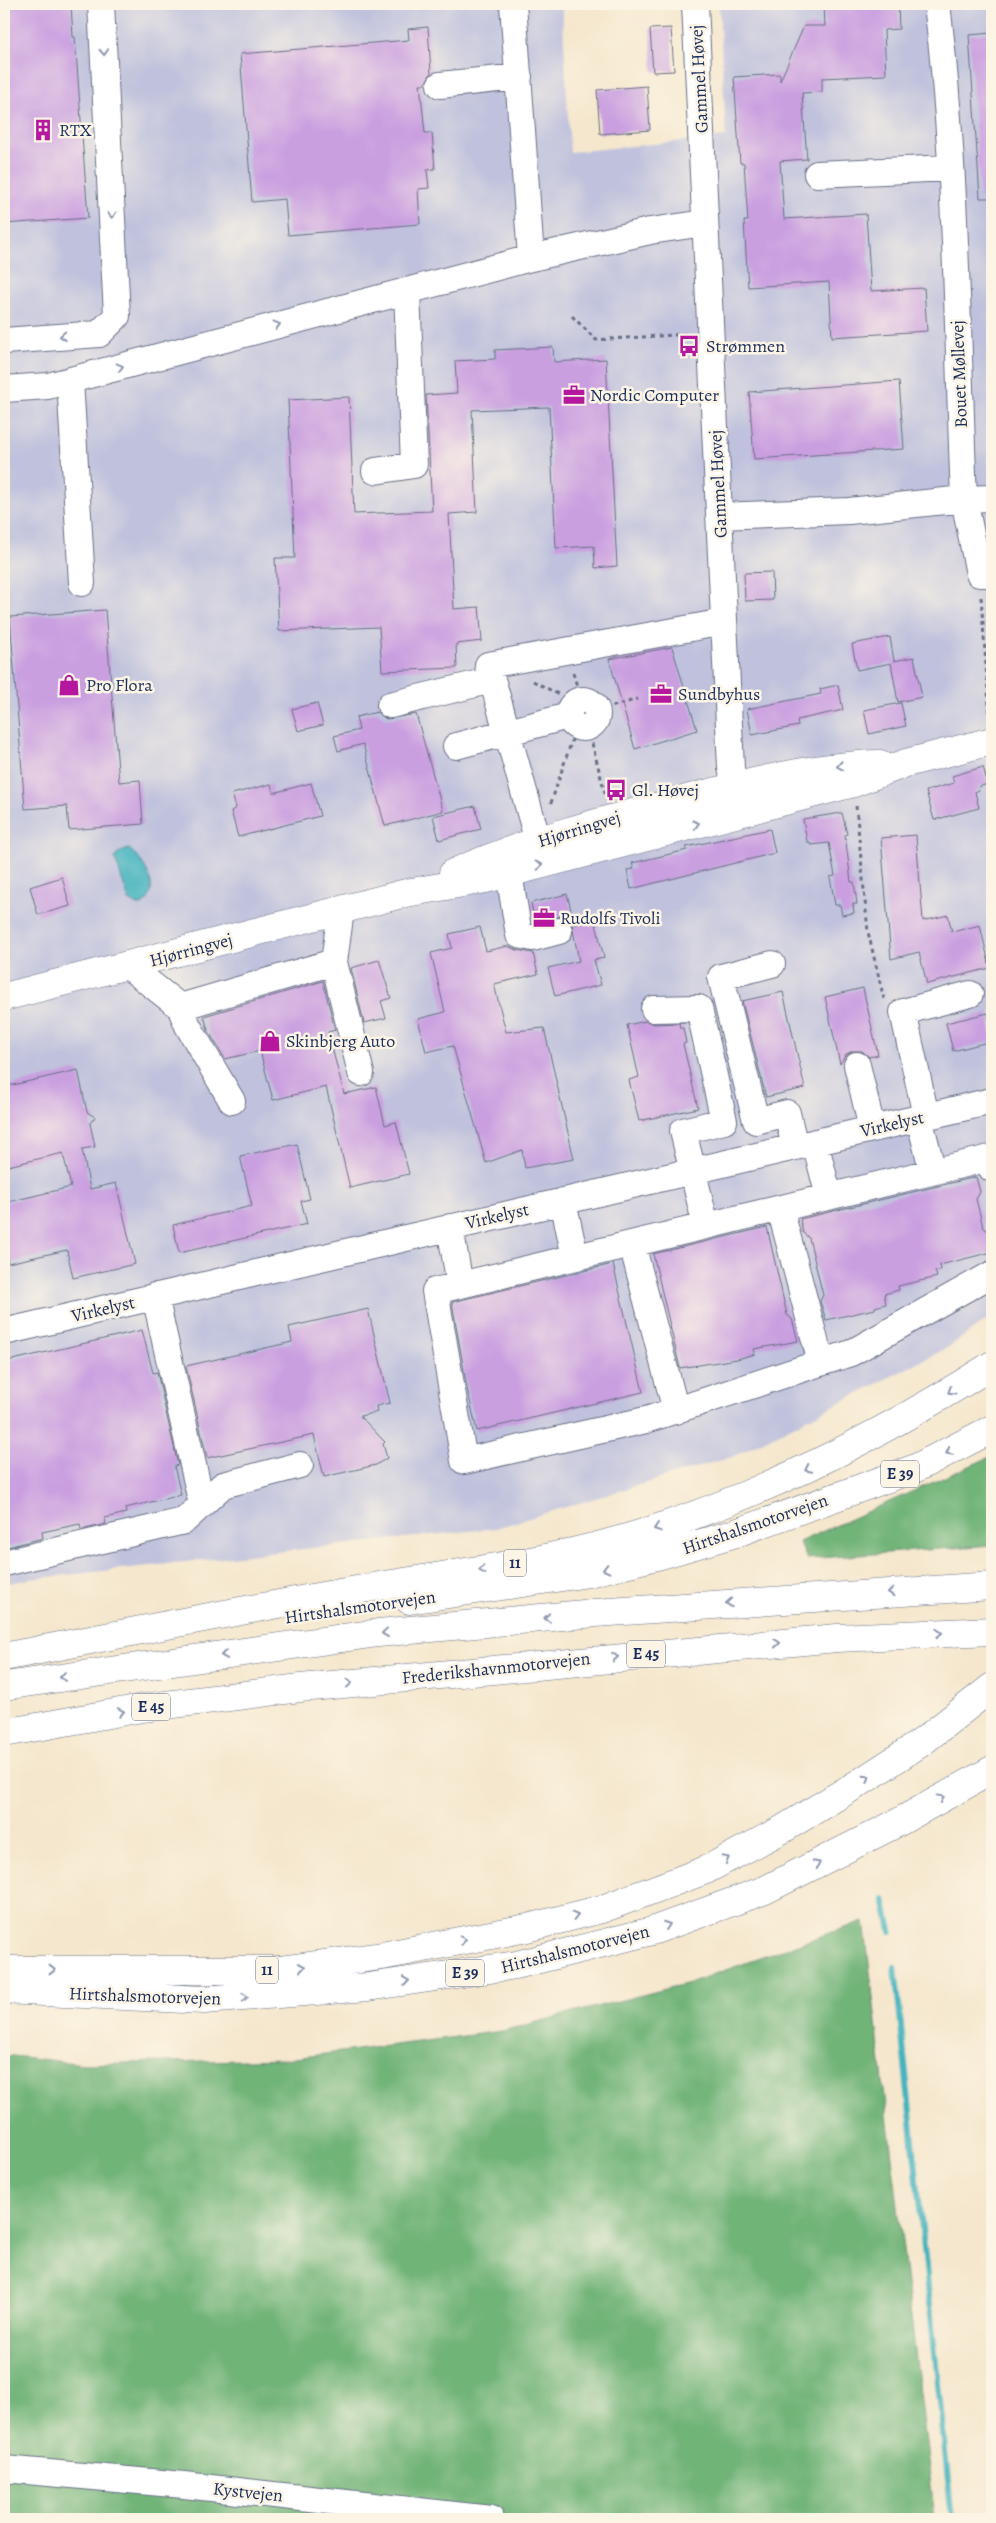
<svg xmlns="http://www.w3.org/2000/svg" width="996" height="2523" font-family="Alegreya,serif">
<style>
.industrial{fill:#c0c2dd}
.forest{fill:#71b478;stroke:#46726b}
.water{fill:#45b4bf;stroke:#30728e}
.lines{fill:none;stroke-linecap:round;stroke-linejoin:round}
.stream{stroke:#45b4bf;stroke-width:6}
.building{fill:#c99fe0}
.minor-casing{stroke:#676f85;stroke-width:28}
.major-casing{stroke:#676f85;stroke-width:29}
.highway-casing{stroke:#676f85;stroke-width:29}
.path{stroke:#676f85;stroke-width:3;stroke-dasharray:4 4;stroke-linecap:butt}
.minor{stroke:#fff;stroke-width:26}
.major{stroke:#fff;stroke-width:28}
.highway{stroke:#fff;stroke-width:28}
.oneway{stroke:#8d97ae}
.labels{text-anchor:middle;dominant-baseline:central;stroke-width:5;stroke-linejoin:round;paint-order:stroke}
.shield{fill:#fcf5e5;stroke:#5e6a86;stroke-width:1}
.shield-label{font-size:16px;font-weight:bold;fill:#1b2f5e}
.street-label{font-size:18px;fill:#1b2f5e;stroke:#fcf5e5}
.poi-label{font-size:18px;fill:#1b2f5e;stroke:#fcf5e5;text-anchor:start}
</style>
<rect width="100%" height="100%" fill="#fcf5e5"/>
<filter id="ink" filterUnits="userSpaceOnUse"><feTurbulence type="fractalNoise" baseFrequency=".02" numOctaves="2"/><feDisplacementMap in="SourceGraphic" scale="10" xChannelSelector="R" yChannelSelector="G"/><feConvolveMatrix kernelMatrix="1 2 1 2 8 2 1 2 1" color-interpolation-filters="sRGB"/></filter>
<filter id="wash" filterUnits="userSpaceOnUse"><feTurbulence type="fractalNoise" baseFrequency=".0096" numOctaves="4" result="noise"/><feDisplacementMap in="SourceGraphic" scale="20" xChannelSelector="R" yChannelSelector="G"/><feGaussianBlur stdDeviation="1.12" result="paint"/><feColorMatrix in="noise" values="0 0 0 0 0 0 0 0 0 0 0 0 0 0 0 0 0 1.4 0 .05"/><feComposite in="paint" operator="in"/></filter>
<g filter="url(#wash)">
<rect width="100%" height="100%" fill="#f5e7cd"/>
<!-- industrial -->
<path class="industrial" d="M 4,4 L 562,4 L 570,152 L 726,137 L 719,4 L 992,4 L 992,1316 L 947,1348 L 732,1457 L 496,1528 L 30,1579 L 4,1584 Z"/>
<!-- forest -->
<path class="forest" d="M 992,1456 L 992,1545 L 807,1559 L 799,1542 Z
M 864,1921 L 935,2519 L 4,2519 L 4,2055 L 84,2064 L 287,2059 L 502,2031 L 689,1983 Z"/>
<!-- water -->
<path class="water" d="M 129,849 C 145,861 164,893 140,906 L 129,900 L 115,859 L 118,853 Z"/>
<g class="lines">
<!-- stream -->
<path class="stream" d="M 884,1899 L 891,1931
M 895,1967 L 952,2519"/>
</g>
<g id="blocks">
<!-- building -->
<path class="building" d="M 4,4 L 71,4 L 73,37 L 75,37 L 88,218 L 4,224 Z
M 824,4 L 898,4 L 899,29 L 884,30 L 886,75 L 822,78 L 822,92 L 802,93 L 807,159 L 780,161 L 784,219 L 866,214 L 871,291 L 924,288 L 927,331 L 832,337 L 829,282 L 748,287 L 744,221 L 748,221 L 744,163 L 740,163 L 734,77 L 780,74 L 780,81 L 804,26 L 825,26 Z
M 428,27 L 431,73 L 425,84 L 420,84 L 425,133 L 432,133 L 435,169 L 427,170 L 429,188 L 418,189 L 420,224 L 288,235 L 285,199 L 252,202 L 240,54 L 409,40 L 408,29 Z
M 671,28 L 674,71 L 653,72 L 650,29 Z
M 992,33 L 992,198 L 980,198 L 969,35 Z
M 647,86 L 650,130 L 600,134 L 597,90 Z
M 553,347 L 554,362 L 606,359 L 617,566 L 595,568 L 594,546 L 556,548 L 549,407 L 472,410 L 477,512 L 449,514 L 454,609 L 479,607 L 482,641 L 456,644 L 457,668 L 382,671 L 379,627 L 279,631 L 275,558 L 295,558 L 288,400 L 349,397 L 354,514 L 432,511 L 426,395 L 457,393 L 455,361 L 495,359 L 495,350 Z
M 899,381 L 904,449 L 754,459 L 749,392 Z
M 772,572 L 773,600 L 745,601 L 744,573 Z
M 105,610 L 119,782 L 140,780 L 143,824 L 69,830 L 67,806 L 25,809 L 10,617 Z
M 890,637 L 894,661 L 914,657 L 922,697 L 898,702 L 891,663 L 857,670 L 852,644 Z
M 672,647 L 697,730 L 635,749 L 609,659 Z
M 838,685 L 843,710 L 797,720 L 798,726 L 752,735 L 747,709 L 821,694 L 820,689 Z
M 317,703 L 323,725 L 298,731 L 292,709 Z
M 901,703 L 906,726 L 869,734 L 864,710 Z
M 377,712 L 386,719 L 416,714 L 443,811 L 385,826 L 363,744 L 338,751 L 334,736 L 359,730 L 356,717 Z
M 983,767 L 988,784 L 978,787 L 979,790 L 975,792 L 979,808 L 934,820 L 926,791 L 954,783 L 952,776 Z
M 311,783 L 320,816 L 238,837 L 231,811 L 236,808 L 232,794 L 271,784 L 273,793 Z
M 475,806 L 481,829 L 439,840 L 433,816 Z
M 842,813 L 847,834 L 845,835 L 851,882 L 854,882 L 857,904 L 853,904 L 854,913 L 842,915 L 840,905 L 835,905 L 830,877 L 835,876 L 829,843 L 811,845 L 810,842 L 807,842 L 803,819 Z
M 770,829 L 775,853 L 631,889 L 627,870 L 634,869 L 632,863 L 687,850 L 686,847 Z
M 916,835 L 923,921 L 948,915 L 952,932 L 980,925 L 990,968 L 927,984 L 919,952 L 891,959 L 881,838 Z
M 62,877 L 70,906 L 38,915 L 30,887 Z
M 567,894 L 574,922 L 571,923 L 562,916 L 535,922 L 531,903 Z
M 595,920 L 604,958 L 594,960 L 601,985 L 555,996 L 548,968 L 579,961 L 572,925 Z
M 480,927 L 486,951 L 508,946 L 516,950 L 533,953 L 538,974 L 494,984 L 506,1032 L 544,1028 L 574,1159 L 525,1168 L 522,1150 L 486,1163 L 453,1046 L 426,1052 L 418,1019 L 445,1012 L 431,953 L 452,948 L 449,934 Z
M 379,960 L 391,998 L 381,1001 L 386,1018 L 364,1023 L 351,968 Z
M 323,981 L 335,1030 L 328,1032 L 344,1094 L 376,1087 L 385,1125 L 396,1122 L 409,1174 L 350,1188 L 326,1087 L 273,1100 L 260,1051 L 225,1059 L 208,1030 L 204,1016 Z
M 863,988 L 878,1055 L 869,1057 L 862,1051 L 853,1051 L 846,1054 L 840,1064 L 825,997 Z
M 783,992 L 805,1088 L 766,1097 L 742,1001 Z
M 988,1013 L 992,1041 L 953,1051 L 946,1023 Z
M 646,1021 L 654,1024 L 679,1023 L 680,1028 L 683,1028 L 686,1043 L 683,1044 L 698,1108 L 639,1121 L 629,1080 L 639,1077 L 627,1025 Z
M 78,1070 L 87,1112 L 95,1117 L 90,1123 L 95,1147 L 82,1149 L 90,1189 L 116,1183 L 135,1264 L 73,1278 L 67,1250 L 8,1263 L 4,1245 L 4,1203 L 71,1187 L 63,1153 L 4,1167 L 4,1087 Z
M 297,1144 L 310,1199 L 301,1201 L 307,1224 L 179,1253 L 173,1225 L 252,1206 L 240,1156 Z
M 976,1177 L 980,1192 L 976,1199 L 983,1227 L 990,1233 L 992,1252 L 940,1265 L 941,1270 L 935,1271 L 937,1277 L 898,1286 L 899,1290 L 884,1294 L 886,1304 L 875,1307 L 875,1309 L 826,1320 L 820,1301 L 823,1295 L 809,1238 L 803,1233 L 800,1219 Z
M 767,1227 L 787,1315 L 792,1319 L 798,1341 L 754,1349 L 755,1354 L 737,1359 L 680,1368 L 653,1254 Z
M 613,1264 L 643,1392 L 477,1431 L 467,1388 L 452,1302 Z
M 368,1309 L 390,1403 L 376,1406 L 377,1412 L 360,1416 L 385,1442 L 383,1444 L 387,1458 L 376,1465 L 324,1477 L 314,1435 L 207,1458 L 186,1366 L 292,1342 L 289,1327 Z
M 142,1330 L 153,1373 L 157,1372 L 178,1465 L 174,1466 L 181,1495 L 125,1508 L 126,1513 L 105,1518 L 106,1524 L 81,1530 L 80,1524 L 42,1532 L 43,1538 L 4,1548 L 4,1362 Z"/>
</g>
</g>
<g filter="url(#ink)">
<use href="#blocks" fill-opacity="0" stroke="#676f85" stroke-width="1"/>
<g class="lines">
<!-- minor casing -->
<g class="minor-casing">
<path id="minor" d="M 513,4 L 531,258
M 695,4 L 731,768 L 740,809
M 440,85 L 519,77
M 817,174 L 950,168
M 4,341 L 99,334 L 117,316 L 101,4
M 70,380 L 82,583
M 4,389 L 48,386 L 531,258 L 650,231 L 705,223
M 375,471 L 414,465 L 407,291
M 992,498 L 964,499 L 979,574 L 992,574
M 719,516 L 849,511 L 964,499 C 957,334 957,168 937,4
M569 714a14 14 0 1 1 28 0a14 14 0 1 1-28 0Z
M 390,705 L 492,680
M 456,746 L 568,716
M 538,841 L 488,665 L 724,622
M 509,873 L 519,935 L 533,938 L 559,931
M 334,962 L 361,1073
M 772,964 L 721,977 L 756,1121 L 787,1113 L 795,1147
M 128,966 L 180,1007 L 334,962 L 341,910
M 180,1007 L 188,1026 L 232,1101
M 654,1009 L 699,1008 L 724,1121 L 683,1131 L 706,1226
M 857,1065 L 872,1129
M 926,1116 L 903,1012 L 970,994
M 919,1118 L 933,1172
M 815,1142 L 829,1197
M 992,1169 L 990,1158 L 435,1291 L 464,1461 L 646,1420 L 851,1353 L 992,1274
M 563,1201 L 575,1257
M 780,1208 L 821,1363
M 450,1227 L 460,1285
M 632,1244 L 676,1411
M 155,1296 L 202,1505
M 4,1332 L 992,1101
M 4,1563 L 184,1521 L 223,1485 L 300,1465
M 4,2469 L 184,2485 L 491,2519"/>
</g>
<!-- major casing -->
<g class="major-casing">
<path id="major" d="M 453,873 C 527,841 604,820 682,800 C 745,784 815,765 880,764
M 4,997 L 406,893 L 486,879 L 854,783 L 906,763 L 992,741"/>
</g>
<!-- highway casing -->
<g class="highway-casing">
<path id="highway" d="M 409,1600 L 589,1573 L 657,1556 L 736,1533 L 916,1468 L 992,1429
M 4,1657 C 127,1633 250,1608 374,1587 C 468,1571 564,1560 655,1529 C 775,1489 885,1433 992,1365
M 4,1686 L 378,1633 L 595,1613 L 992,1586
M 4,1733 L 142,1708 L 300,1688 L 837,1638 L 992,1631
M 4,1970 L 279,1970 L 382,1956 L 527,1928 L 602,1909 L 706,1870 L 783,1829 L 864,1780 L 922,1742 L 992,1687
M 4,1990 L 204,2000 L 368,1987 L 516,1965 L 652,1931 L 765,1890 L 899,1822 L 992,1770"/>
</g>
<!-- path -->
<path class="path" d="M 572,316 L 596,340 L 689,334
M 981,597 L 990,718
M 573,673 L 580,696
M 533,681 L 558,694
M 597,711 L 638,699
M 588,728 L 606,797
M 551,803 L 573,737
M 856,806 L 868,932 L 884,999"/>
<!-- minor -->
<use href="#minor" class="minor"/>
<!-- major -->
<use href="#major" class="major"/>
<!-- highway -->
<use href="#highway" class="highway"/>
</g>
<!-- one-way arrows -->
<defs><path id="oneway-chevron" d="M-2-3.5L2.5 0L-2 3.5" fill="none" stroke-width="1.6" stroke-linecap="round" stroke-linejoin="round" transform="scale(1.25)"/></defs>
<g class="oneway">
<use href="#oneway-chevron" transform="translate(104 52) rotate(87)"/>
<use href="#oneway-chevron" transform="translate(112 215) rotate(87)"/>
<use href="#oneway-chevron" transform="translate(277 325) rotate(-15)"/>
<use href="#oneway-chevron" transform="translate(63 336) rotate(176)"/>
<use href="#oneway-chevron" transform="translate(120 367) rotate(-15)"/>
<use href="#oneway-chevron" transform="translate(840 766) rotate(169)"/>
<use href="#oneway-chevron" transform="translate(696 824) rotate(-15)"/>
<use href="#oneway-chevron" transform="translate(539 865) rotate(-15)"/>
<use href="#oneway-chevron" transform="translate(951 1391) rotate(148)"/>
<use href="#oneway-chevron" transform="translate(949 1452) rotate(153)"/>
<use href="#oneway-chevron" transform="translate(808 1469) rotate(153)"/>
<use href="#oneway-chevron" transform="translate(657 1528) rotate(161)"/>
<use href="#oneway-chevron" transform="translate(606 1569) rotate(166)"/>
<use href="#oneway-chevron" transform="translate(482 1570) rotate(171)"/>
<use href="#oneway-chevron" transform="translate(891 1592) rotate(177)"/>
<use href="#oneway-chevron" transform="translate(729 1603) rotate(176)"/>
<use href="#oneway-chevron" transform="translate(547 1618) rotate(175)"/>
<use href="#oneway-chevron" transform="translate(385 1633) rotate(174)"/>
<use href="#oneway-chevron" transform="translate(939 1633) rotate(-3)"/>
<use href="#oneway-chevron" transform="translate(777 1643) rotate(-5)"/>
<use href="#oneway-chevron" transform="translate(224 1655) rotate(172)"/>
<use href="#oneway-chevron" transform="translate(615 1657) rotate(-5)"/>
<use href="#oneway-chevron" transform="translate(63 1677) rotate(172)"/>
<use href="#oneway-chevron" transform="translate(349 1683) rotate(-6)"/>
<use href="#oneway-chevron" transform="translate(121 1712) rotate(-10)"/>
<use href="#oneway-chevron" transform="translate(867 1778) rotate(-33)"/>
<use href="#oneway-chevron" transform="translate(941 1798) rotate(-29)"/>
<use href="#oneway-chevron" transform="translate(726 1859) rotate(-28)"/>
<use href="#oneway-chevron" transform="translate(817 1864) rotate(-27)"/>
<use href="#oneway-chevron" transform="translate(575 1916) rotate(-14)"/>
<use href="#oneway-chevron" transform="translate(667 1925) rotate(-20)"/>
<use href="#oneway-chevron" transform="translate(463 1940) rotate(-11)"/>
<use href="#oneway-chevron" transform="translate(302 1967) rotate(-8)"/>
<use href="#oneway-chevron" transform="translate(52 1970)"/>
<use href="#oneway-chevron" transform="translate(406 1981) rotate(-8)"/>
<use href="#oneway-chevron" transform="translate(245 1997) rotate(-5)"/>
</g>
</g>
<!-- icons -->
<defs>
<g id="building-bare" transform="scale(1.725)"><path d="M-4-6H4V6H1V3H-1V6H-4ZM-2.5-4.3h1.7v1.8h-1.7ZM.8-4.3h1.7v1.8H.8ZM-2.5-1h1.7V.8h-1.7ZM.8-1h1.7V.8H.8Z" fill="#b5179e" stroke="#fcf5e5" stroke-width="2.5" paint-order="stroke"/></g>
<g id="bus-bare" transform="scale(1.725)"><path d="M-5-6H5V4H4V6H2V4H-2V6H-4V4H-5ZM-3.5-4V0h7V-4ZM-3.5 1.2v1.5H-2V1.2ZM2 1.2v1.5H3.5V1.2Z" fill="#b5179e" stroke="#fcf5e5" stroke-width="2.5" paint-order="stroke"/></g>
<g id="office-bare" transform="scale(1.725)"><path d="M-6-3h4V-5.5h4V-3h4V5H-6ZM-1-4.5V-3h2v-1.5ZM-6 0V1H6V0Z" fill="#b5179e" stroke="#fcf5e5" stroke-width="2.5" paint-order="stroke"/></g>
<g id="shop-bare" transform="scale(1.725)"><path d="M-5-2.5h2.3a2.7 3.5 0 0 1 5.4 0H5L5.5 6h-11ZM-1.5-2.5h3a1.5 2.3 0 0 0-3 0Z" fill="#b5179e" stroke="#fcf5e5" stroke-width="2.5" paint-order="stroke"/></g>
</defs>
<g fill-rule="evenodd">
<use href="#building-bare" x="43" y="130"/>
<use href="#bus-bare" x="689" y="346"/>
<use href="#office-bare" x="574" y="395"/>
<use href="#shop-bare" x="69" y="685"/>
<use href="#office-bare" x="661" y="694"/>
<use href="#bus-bare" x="616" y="790"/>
<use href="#office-bare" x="544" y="918"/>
<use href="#shop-bare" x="270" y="1041"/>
</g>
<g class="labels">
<!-- shield labels -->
<g class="shield">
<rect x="881" y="1460.5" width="38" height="27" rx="4"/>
<rect x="504" y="1549.5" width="22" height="27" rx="4"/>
<rect x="627" y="1640.5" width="38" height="27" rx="4"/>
<rect x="132" y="1693.5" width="38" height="27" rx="4"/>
<rect x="256" y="1956.5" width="22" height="27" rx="4"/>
<rect x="446" y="1959.5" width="38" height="27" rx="4"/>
</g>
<g class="shield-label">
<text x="900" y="1474">E 39</text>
<text x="515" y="1563">11</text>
<text x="646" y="1654">E 45</text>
<text x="151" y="1707">E 45</text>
<text x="267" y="1970">11</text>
<text x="465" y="1973">E 39</text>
</g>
<!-- street labels -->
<g class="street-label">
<text transform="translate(699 79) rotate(-93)">Gammel Høvej</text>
<text transform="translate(959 374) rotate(-92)">Bouet Møllevej</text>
<text transform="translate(718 484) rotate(-93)">Gammel Høvej</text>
<text transform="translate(579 829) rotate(-17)">Hjørringvej</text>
<text transform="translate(191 950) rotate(-15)">Hjørringvej</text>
<text transform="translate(892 1124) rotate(-13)">Virkelyst</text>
<text transform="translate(497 1216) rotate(-13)">Virkelyst</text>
<text transform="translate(103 1309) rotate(-13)">Virkelyst</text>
<text transform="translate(755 1524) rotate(-19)">Hirtshalsmotorvejen</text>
<text transform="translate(360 1607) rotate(-8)">Hirtshalsmotorvejen</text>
<text transform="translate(496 1668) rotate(-6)">Frederikshavnmotorvejen</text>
<text transform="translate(575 1949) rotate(-14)">Hirtshalsmotorvejen</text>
<text transform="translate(145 1996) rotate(2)">Hirtshalsmotorvejen</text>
<text transform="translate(248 2492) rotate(6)">Kystvejen</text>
</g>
<!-- poi labels -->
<g class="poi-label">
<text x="59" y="130">RTX</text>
<text x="706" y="346">Strømmen</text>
<text x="590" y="395">Nordic Computer</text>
<text x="86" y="685">Pro Flora</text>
<text x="678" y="694">Sundbyhus</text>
<text x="632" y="790">Gl. Høvej</text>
<text x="560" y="918">Rudolfs Tivoli</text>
<text x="286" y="1041">Skinbjerg Auto</text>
</g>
</g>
<!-- margin -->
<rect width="996" height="2523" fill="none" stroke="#fcf5e5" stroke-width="20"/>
</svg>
